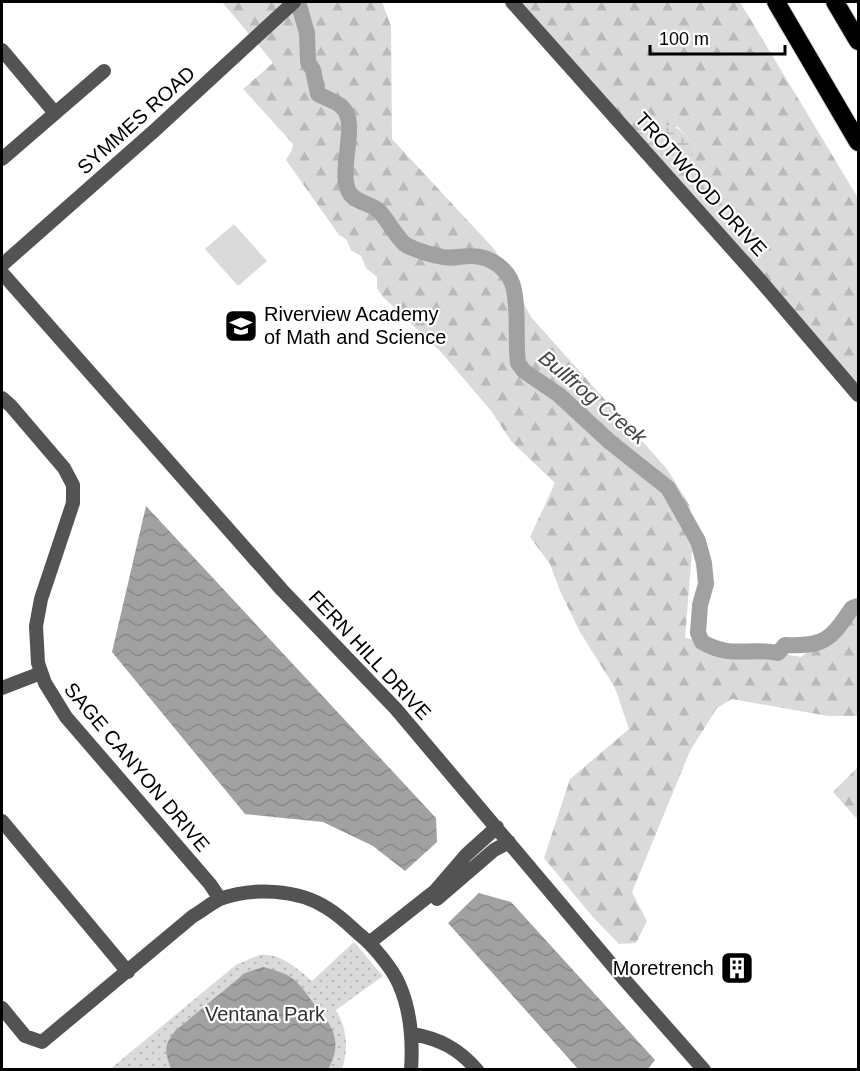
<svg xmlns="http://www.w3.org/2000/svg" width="860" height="1071" font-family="Arial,sans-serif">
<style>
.green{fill:url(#green-dots)}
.forest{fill:url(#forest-firs)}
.wetland{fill:url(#wetland-marsh)}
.pitch{fill:#dadada}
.water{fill:url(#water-waves)}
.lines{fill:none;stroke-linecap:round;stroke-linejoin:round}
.river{stroke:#a1a1a1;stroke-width:16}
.highway-casing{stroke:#dbdbdb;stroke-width:20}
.minor{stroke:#535353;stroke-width:14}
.highway{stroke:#000;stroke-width:18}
.labels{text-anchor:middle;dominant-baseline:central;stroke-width:4.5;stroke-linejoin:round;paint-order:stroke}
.street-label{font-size:20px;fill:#000;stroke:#fff}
.poi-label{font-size:20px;fill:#000;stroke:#fff;text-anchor:start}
.park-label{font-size:20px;fill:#313131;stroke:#fff}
.water-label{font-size:21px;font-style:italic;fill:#424242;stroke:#fff}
</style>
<defs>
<pattern id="green-dots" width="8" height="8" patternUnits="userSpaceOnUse" patternTransform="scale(1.5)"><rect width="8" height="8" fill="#dadada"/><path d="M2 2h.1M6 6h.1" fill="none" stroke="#b9b9b9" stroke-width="1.8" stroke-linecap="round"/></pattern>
<pattern id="forest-firs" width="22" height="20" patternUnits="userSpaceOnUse" patternTransform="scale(1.5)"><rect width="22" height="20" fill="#dadada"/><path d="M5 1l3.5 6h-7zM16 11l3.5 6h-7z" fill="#b9b9b9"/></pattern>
<pattern id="wetland-marsh" width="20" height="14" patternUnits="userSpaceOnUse" patternTransform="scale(1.5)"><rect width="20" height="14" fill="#dadada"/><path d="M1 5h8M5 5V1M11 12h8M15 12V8" fill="none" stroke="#b9b9b9"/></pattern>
<pattern id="water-waves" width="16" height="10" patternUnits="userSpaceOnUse" patternTransform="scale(1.5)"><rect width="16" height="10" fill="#a1a1a1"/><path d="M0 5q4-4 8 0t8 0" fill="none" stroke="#898989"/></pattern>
</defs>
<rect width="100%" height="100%" fill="#fff"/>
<!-- green -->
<path class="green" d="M 354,942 L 383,976 L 336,1010 C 347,1029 349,1048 342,1069 L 109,1070 L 237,964 C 244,962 252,957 260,955 C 280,952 298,969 312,981 Z"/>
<!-- forest -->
<path class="forest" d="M 222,2 L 286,2 L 250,35 Z
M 302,2 L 382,2 L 391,26 L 392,139 L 495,250 L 531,317 L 667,469 L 690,506 L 692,551 L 685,638 L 801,657 L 858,606 L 858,716 L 828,716 L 732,699 L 717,708 L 690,751 L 632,892 L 647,921 L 636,943 L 619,944 L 592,916 L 544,858 L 570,779 L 629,729 L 615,688 L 580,632 L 560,591 L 550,564 L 530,537 L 555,483 L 511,441 L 492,412 L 441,352 L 383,297 L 377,288 L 377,277 L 366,268 L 361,256 L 351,250 L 346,239 L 339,235 L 286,160 L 292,150 L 293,144 L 243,89 L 273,63 L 257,43 Z
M 519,2 L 740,2 L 858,198 L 858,388 L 672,174 C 688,172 692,162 695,147 L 678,127 L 635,133 Z
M 858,767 L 858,820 L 833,792 Z"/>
<!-- wetland -->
<path class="wetland" d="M 655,124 C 678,124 682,131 695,147 C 692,162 688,172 672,174 L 635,133 Z"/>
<!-- pitch -->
<path class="pitch" d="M 234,224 L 267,261 L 238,286 L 205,249 Z"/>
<!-- water -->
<path class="water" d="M 146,506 L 436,818 L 437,842 L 405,871 L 373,846 L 323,822 L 245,814 L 112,652 Z
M 479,893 L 511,902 L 655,1060 L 648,1069 L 578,1069 L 448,923 Z
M 263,967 C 274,970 284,972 293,979 C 300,984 306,993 311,1000 C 330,1023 345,1039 328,1069 L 171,1069 C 165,1051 163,1047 175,1031 L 245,973 Z"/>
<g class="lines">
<!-- river -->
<path class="river" d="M 298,2 L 307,33 L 308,62 L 313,70 L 318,94 C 325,98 336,101 342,107 C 360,124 337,169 349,192 C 355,203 371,203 379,211 C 389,221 398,241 408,246 C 418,251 432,255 443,257 C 455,259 468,254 480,257 C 496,260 511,273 514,290 C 519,314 515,339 518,363 L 524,371 L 559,395 L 610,442 L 668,488 L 698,541 L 704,563 L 706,584 L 700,605 L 698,633 L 702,642 C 732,659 747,647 778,653 L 785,645 C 825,647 831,639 852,608 L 858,606"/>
<!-- highway casing -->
<g class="highway-casing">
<path id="highway" d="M 776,2 L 858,142
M 835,2 L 858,41"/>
</g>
<!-- minor -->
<path class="minor" d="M 512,2 L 759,279 L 858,395
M 2,50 L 55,113
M 2,159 L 104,71
M 2,265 L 154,131 L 294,2
M 2,273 L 282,590 L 396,709 L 623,978 L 704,1070
M 2,398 L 11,406 L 64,468 L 73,485 L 73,503 L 41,599 L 36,626 L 38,663 L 45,683 L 66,717 L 210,884 L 220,899
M 2,688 L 41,673
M 2,821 L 128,972
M 437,899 L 494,850 L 509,842
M 369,943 L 435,891 L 466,855 L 497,827
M 2,1008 L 25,1036 L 42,1042 L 193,916 C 202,911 211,903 220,899 C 252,887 298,889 327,908 C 339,915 349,925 359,934 C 373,945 392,968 399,984 C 411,1011 413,1041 411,1070
M 413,1034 C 440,1039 459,1049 477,1070"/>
<!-- highway -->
<use href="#highway" class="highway"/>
</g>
<!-- icons -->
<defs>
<g id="school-square" transform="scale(1.725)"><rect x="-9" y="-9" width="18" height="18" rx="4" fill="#000" stroke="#fff"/><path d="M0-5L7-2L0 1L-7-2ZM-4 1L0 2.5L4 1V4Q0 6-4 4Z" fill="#fff"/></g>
<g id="building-square" transform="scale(1.725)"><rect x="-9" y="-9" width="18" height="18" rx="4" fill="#000" stroke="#fff"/><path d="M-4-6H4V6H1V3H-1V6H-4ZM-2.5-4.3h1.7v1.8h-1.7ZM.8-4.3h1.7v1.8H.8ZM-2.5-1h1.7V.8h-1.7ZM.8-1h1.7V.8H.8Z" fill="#fff"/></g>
</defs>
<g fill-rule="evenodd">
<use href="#school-square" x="241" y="326"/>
<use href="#building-square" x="737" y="968"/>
</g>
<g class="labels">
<!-- street labels -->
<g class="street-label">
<text transform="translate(136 120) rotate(-42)">SYMMES ROAD</text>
<text transform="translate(701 184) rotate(48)">TROTWOOD DRIVE</text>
<text transform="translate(370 655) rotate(47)">FERN HILL DRIVE</text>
<text transform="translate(137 767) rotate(50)">SAGE CANYON DRIVE</text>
</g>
<!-- poi labels -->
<g class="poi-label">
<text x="264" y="314">Riverview Academy<tspan x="264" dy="23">of Math and Science</tspan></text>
<text x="714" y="968" text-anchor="end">Moretrench</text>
</g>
<!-- park labels -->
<g class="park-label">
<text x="265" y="1014">Ventana Park</text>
</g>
<!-- water labels -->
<g class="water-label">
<text transform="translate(593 397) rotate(40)">Bullfrog Creek</text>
</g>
</g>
<!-- border -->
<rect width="860" height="1071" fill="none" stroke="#000000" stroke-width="6"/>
<!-- scale -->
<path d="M650 45v9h135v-9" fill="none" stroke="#000000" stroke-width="3"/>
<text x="659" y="45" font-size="18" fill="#000000" stroke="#ffffff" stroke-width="4.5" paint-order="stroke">100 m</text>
</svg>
